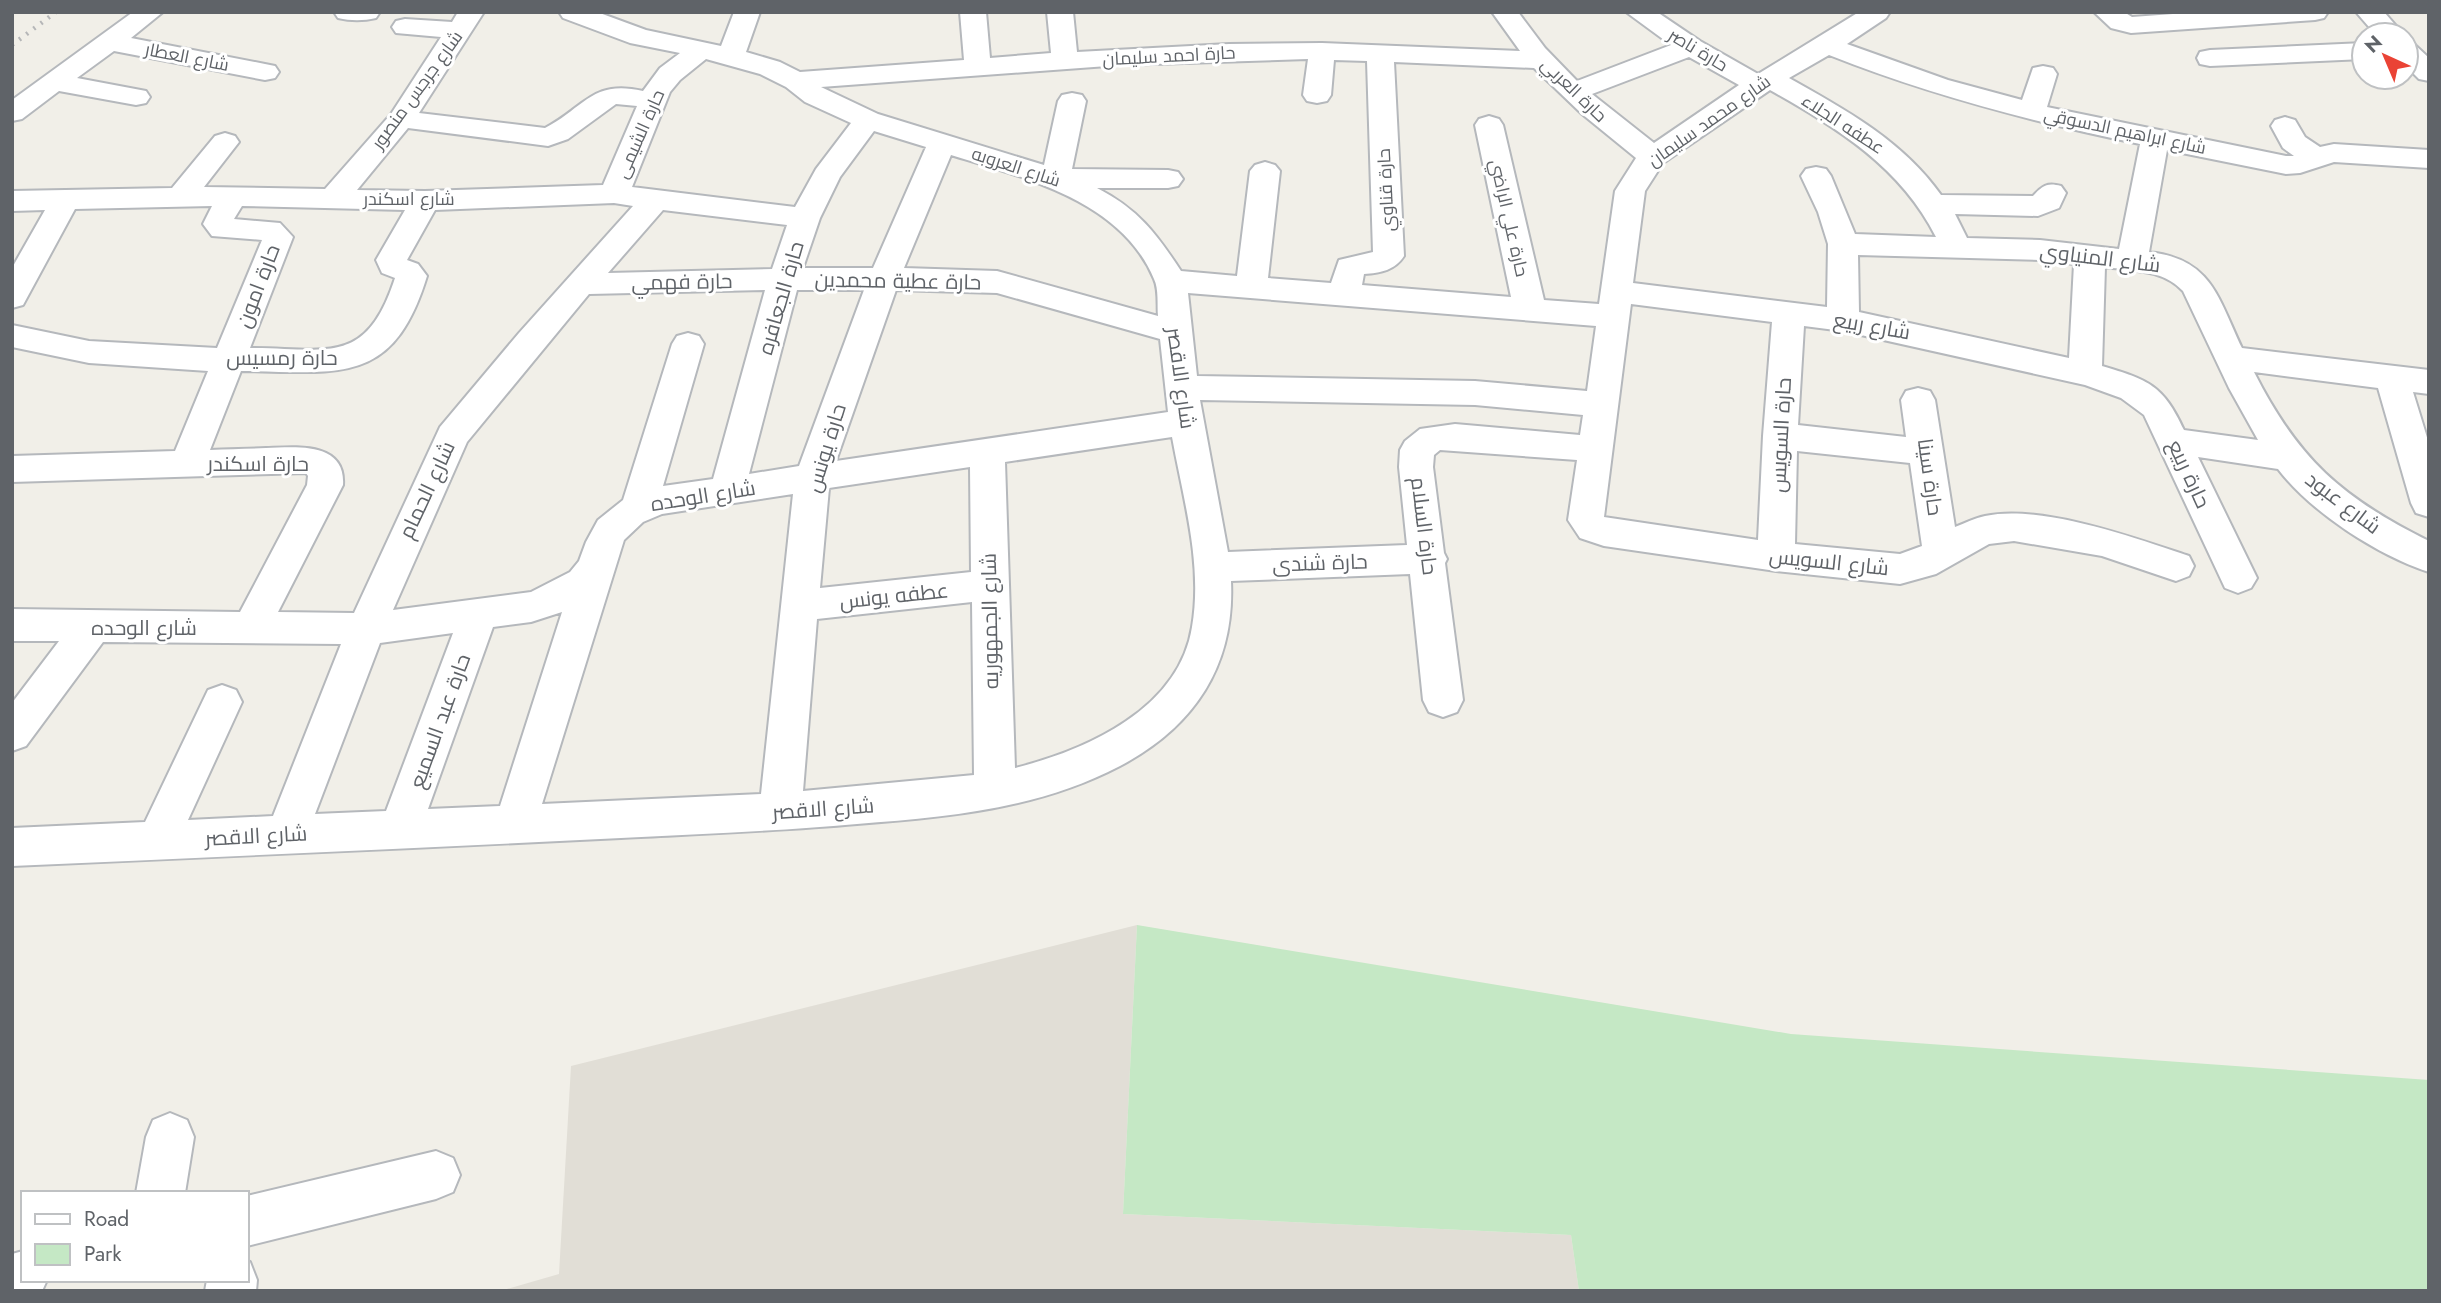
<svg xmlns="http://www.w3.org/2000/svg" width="2441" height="1303" font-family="Jost,Cairo,sans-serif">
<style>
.education{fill:#e1ded6}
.green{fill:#c5e8c5}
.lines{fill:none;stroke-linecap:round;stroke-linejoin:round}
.minor-casing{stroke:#b5b8bc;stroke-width:4}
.minor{fill:#fff;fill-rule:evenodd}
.rail{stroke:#b6b7b8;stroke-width:4.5;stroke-dasharray:2 7;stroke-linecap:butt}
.labels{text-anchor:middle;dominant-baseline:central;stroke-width:6;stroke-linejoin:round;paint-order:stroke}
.far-street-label{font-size:18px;fill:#5f6368;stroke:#fff}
.street-label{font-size:21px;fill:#5f6368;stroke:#fff}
</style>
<rect width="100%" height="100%" fill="#f1efe8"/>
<!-- education -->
<path class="education" d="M 1137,925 L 1123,1214 L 1571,1235 L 1579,1291 L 500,1291 L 559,1274 L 571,1066 Z"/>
<!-- green -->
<path class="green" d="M 1137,925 L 1791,1034 L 2429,1080 L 2429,1291 L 1579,1291 L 1571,1235 L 1123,1214 Z"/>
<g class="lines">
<!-- minor casing -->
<g class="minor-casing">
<path id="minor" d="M 133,12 L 163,12 L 131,38 L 265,64 L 275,66 L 279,72 L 275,78 L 265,80 L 114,51 L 77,78 L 146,91 L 150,97 L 146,103 L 136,105 L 59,91 L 22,119 L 12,121 L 12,100 Z
M 334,12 L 380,12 L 376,18 C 363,21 351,21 338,18 Z
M 458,12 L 484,12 L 419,113 L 545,128 C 584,108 592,79 643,91 L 660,68 L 680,53 L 630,43 L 563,18 L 559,12 L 597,12 L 646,30 L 721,46 L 734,12 L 760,12 L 746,52 L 780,62 L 800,72 L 964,60 L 960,12 L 986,12 L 990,58 L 1051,53 L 1047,12 L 1073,12 L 1077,52 L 1229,44 L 1322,43 L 1520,51 L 1492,12 L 1518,12 L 1545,48 L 1577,81 L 1671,45 L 1626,12 L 1657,12 L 1700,41 L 1758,74 L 1859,12 L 1890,12 L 1886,18 L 1847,44 L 1948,80 L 2022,100 L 2033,68 L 2043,66 L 2053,68 L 2057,74 L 2047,107 L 2286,156 L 2294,156 L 2283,148 L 2271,126 L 2275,120 L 2285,117 L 2295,120 L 2305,137 L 2320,147 L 2334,144 L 2429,150 L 2429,168 L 2334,162 L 2300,173 L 2286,174 L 2167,150 L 2149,252 C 2212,259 2218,298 2242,348 L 2429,370 L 2429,394 L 2413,392 L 2429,444 L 2429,517 L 2416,513 L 2411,503 L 2378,388 L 2254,372 C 2298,459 2342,498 2429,541 L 2429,572 C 2377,555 2311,512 2278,469 L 2198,457 L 2257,578 L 2251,588 L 2238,593 L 2225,588 L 2144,415 L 2121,398 L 2085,385 L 1843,331 L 1804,326 L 1798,425 L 1906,437 L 1901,400 L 1906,391 L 1918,388 L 1930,391 L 1935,400 L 1955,527 C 1965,523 1975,518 1985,516 C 2041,504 2135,538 2189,556 L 2194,566 L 2189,576 L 2176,581 L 2102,556 L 2014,541 L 1989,544 L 1936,574 L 1900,584 L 1776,571 L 1604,546 L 1580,538 L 1568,520 L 1577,460 L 1440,450 L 1434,455 L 1433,467 L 1444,553 L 1447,559 L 1445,563 L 1463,700 L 1457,712 L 1443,717 L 1429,712 L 1423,700 L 1410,574 L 1231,581 C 1235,666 1194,727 1120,766 C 1038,809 948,817 857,824 C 779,831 700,834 621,838 C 418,848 216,857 12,866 L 12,828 L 145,822 L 208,690 L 222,685 L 236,690 L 242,702 L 188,820 L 273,816 L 341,644 L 103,642 L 26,746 L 12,751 L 12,703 L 59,641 L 12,641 L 12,609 L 240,612 L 307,485 L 308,476 L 306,473 L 12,482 L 12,456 L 175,451 L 208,371 L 89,363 L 12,347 L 12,325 L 89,341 L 217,348 L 262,240 L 212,236 L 203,224 L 212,206 L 75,209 L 23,305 L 12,308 L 12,268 L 45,210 L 12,211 L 12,191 L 172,188 L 215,136 L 225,133 L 235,136 L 239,142 L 204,187 L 325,189 L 391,114 L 441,37 L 396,33 L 392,27 L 396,21 L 405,19 L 452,22 ZM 1829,55 C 1930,95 2033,122 2140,144 L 2119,249 L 2040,240 L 1967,238 L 1955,214 L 2038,216 L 2059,208 L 2066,193 L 2061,186 C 2047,182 2042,186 2033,196 L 1941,195 C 1903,141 1846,110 1789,78 ZM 1689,57 L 1739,85 L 1654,143 L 1592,94 ZM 706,59 L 760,74 L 786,87 L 805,102 L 851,123 L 816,169 L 795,207 L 632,187 L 670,92 L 680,80 ZM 1308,59 L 1303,95 L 1307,101 L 1317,103 L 1327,101 L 1331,95 L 1334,60 L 1367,61 L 1373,252 L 1339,260 L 1331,283 L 1268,278 L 1280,171 L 1275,165 L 1265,162 L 1255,165 L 1250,171 L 1237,276 L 1181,271 C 1156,233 1138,209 1097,188 L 1168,188 L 1178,186 L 1183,179 L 1178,172 L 1168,170 L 1072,169 L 1086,101 L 1082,95 L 1072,93 L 1062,95 L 1058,101 L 1044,165 L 878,114 L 821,87 L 1121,65 ZM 1394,62 L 1534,68 L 1582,114 L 1636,158 L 1615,191 L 1599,304 L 1544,300 L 1503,125 L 1499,119 L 1489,116 L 1479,119 L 1475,125 L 1511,297 L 1362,285 L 1364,274 C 1381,273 1395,270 1404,256 ZM 1770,90 C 1837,128 1900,166 1936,237 L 1855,234 L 1831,176 L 1826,169 L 1816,167 L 1806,169 L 1801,176 L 1818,212 L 1828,244 L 1827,307 L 1633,283 L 1645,191 L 1663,163 ZM 616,104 L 637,106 L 603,185 L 425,191 L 357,190 L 408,128 L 548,146 L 568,139 ZM 874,131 L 926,147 L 873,268 L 803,268 L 820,218 L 840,177 ZM 951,155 C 1025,178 1121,200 1154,279 C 1159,289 1157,305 1158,316 L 997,271 L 904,268 ZM 614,203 L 633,206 L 519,333 L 440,427 L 354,613 L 278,612 L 343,485 C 346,441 295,447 266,448 C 247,449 229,449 210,450 L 241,371 C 339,372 393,387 427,276 L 418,264 L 407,260 L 435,210 ZM 242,206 L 405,210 L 376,260 L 382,273 L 395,278 C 366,367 328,348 250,348 L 293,237 L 280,223 L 234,219 ZM 663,210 L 787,225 L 772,269 L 608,273 ZM 1858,255 L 2040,260 L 2074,264 L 2069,358 L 1859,312 ZM 2105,267 C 2133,271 2162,269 2183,291 L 2229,388 L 2258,440 L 2184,430 C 2163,385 2149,380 2102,366 ZM 765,290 L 713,479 L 663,486 L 704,344 L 699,336 L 688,333 L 677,336 L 672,344 L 623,500 L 598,520 L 586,542 L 579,561 L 570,572 L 531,592 L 393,610 L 467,442 L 589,294 ZM 797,290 L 864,290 L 799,466 L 749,474 ZM 896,290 L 997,293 L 1160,339 L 1168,412 L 836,461 ZM 1188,293 L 1596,326 L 1587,391 L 1475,381 L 1197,376 ZM 1631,304 L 1772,322 L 1763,436 L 1758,540 L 1604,517 ZM 1200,400 L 1475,405 L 1583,415 L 1580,435 L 1455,424 L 1420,429 L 1405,441 L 1400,450 L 1399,467 L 1407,545 L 1228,552 ZM 1172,437 C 1183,498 1203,564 1192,627 C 1179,709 1087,750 1015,768 L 1005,462 ZM 1797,451 L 1910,463 L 1922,546 L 1900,554 L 1795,544 ZM 970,467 L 971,572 L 820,588 L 829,488 ZM 793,494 L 761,794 L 542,804 L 624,540 L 643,522 L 662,514 ZM 972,602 L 974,775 L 803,791 L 817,619 ZM 562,612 L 500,806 L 428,809 L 493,627 L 531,622 ZM 453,633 L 386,811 L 315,814 L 380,643 Z
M 2094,12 L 2124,12 L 2132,17 L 2200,12 L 2328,12 L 2324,18 L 2315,20 L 2131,33 L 2111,28 Z
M 2356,12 L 2384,12 L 2404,35 L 2376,35 Z
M 2364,43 L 2364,59 L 2210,66 L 2200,64 L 2197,58 L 2200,52 L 2210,50 Z
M 2406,43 L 2415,45 L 2429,58 L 2429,81 L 2419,79 L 2406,66 Z
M 170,1113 L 187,1120 L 194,1137 L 185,1193 L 136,1193 L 146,1137 L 153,1120 Z
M 436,1151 L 453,1158 L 460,1175 L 453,1192 L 436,1199 L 247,1246 L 247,1196 Z
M 23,1251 L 23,1280 L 47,1280 L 42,1291 L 12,1291 L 12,1254 Z
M 247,1261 L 250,1262 L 257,1280 L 256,1291 L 205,1291 L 207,1280 L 247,1280 Z"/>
</g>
<!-- minor -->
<use href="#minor" class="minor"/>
<!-- rail -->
<path class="rail" d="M 12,45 L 56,12"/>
</g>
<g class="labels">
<!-- far-street labels -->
<g class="far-street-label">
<text transform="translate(1698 50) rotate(31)">حارة ناصر</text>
<text transform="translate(1169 56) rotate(-3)">حارة احمد سليمان</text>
<text transform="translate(187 57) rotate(11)">شارع العطار</text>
<text transform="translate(417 90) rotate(-54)">شارع جرجس منصور</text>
<text transform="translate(1574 90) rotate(44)">حارة العربي</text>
<text transform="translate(1709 121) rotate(-35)">شارع محمد سليمان</text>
<text transform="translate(1843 124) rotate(33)">عطفه الجلاء</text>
<text transform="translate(2125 131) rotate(12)">شارع ابراهيم الدسوقي</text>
<text transform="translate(640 134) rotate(-66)">حارة الشيمى</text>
<text transform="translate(1016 167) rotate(18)">شارع العروبه</text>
<text transform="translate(1386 190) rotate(-93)">حارة قناوي</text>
<text x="409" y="199">شارع اسكندر</text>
<text transform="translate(1509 218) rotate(77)">حارة علي الراضي</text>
</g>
<!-- street labels -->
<g class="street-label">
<text transform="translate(2100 258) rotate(7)">شارع المنياوي</text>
<text transform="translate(898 281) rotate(1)">حارة عطية محمدين</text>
<text transform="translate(682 282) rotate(-1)">حارة فهمي</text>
<text transform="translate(258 286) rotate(-69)">حارة امون</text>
<text transform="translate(781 298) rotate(-74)">حارة الجعافره</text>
<text transform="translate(1872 326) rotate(10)">شارع ربيع</text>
<text x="282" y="358">حارة رمسيس</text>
<text transform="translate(1181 378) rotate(82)">شارع الاقصر</text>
<text transform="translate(1781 435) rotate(-87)">حارة السويس</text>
<text transform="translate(826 448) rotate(-73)">حارة يونس</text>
<text x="258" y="464">حارة اسكندر</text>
<text transform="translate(2189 474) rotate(65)">حارة ربيع</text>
<text transform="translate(1930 477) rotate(82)">حارة سينا</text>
<text transform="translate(427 490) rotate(-65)">شارع الحمام</text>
<text transform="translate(703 496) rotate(-9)">شارع الوحده</text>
<text transform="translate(2343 503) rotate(37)">شارع عبود</text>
<text transform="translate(1424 526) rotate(83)">حارة السلام</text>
<text transform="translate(1829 562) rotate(6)">شارع السويس</text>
<text transform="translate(1320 563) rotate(-2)">حارة شندى</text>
<text transform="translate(894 596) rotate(-6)">عطفه يونس</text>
<text transform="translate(990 621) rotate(-91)">شارع الجمهوريه</text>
<text x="144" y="628">شارع الوحده</text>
<text transform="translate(440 721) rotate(-70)">حارة عبد السميع</text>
<text transform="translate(823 809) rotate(-4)">شارع الاقصر</text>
<text transform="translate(256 836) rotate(-3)">شارع الاقصر</text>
</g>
</g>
<!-- border -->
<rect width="2441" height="1303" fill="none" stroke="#5f6368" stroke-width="28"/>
<!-- legend -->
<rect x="21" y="1191" width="228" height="91" fill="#ffffff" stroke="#bfc1c3" stroke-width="2"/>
<rect x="35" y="1214" width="35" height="10" fill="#ffffff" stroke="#bfc1c3" stroke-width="2"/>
<text x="84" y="1226" font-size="21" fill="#5f6368">Road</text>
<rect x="35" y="1244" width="35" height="21" fill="#c5e8c5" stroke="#bfc1c3" stroke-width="2"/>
<text x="84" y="1261" font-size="21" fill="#5f6368">Park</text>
<!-- north arrow -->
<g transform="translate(2385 56) rotate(316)"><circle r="33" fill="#ffffff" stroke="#bfc1c3" stroke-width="2"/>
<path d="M0-5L12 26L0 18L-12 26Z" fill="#ea4335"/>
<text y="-10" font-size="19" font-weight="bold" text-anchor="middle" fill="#5f6368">N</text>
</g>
</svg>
